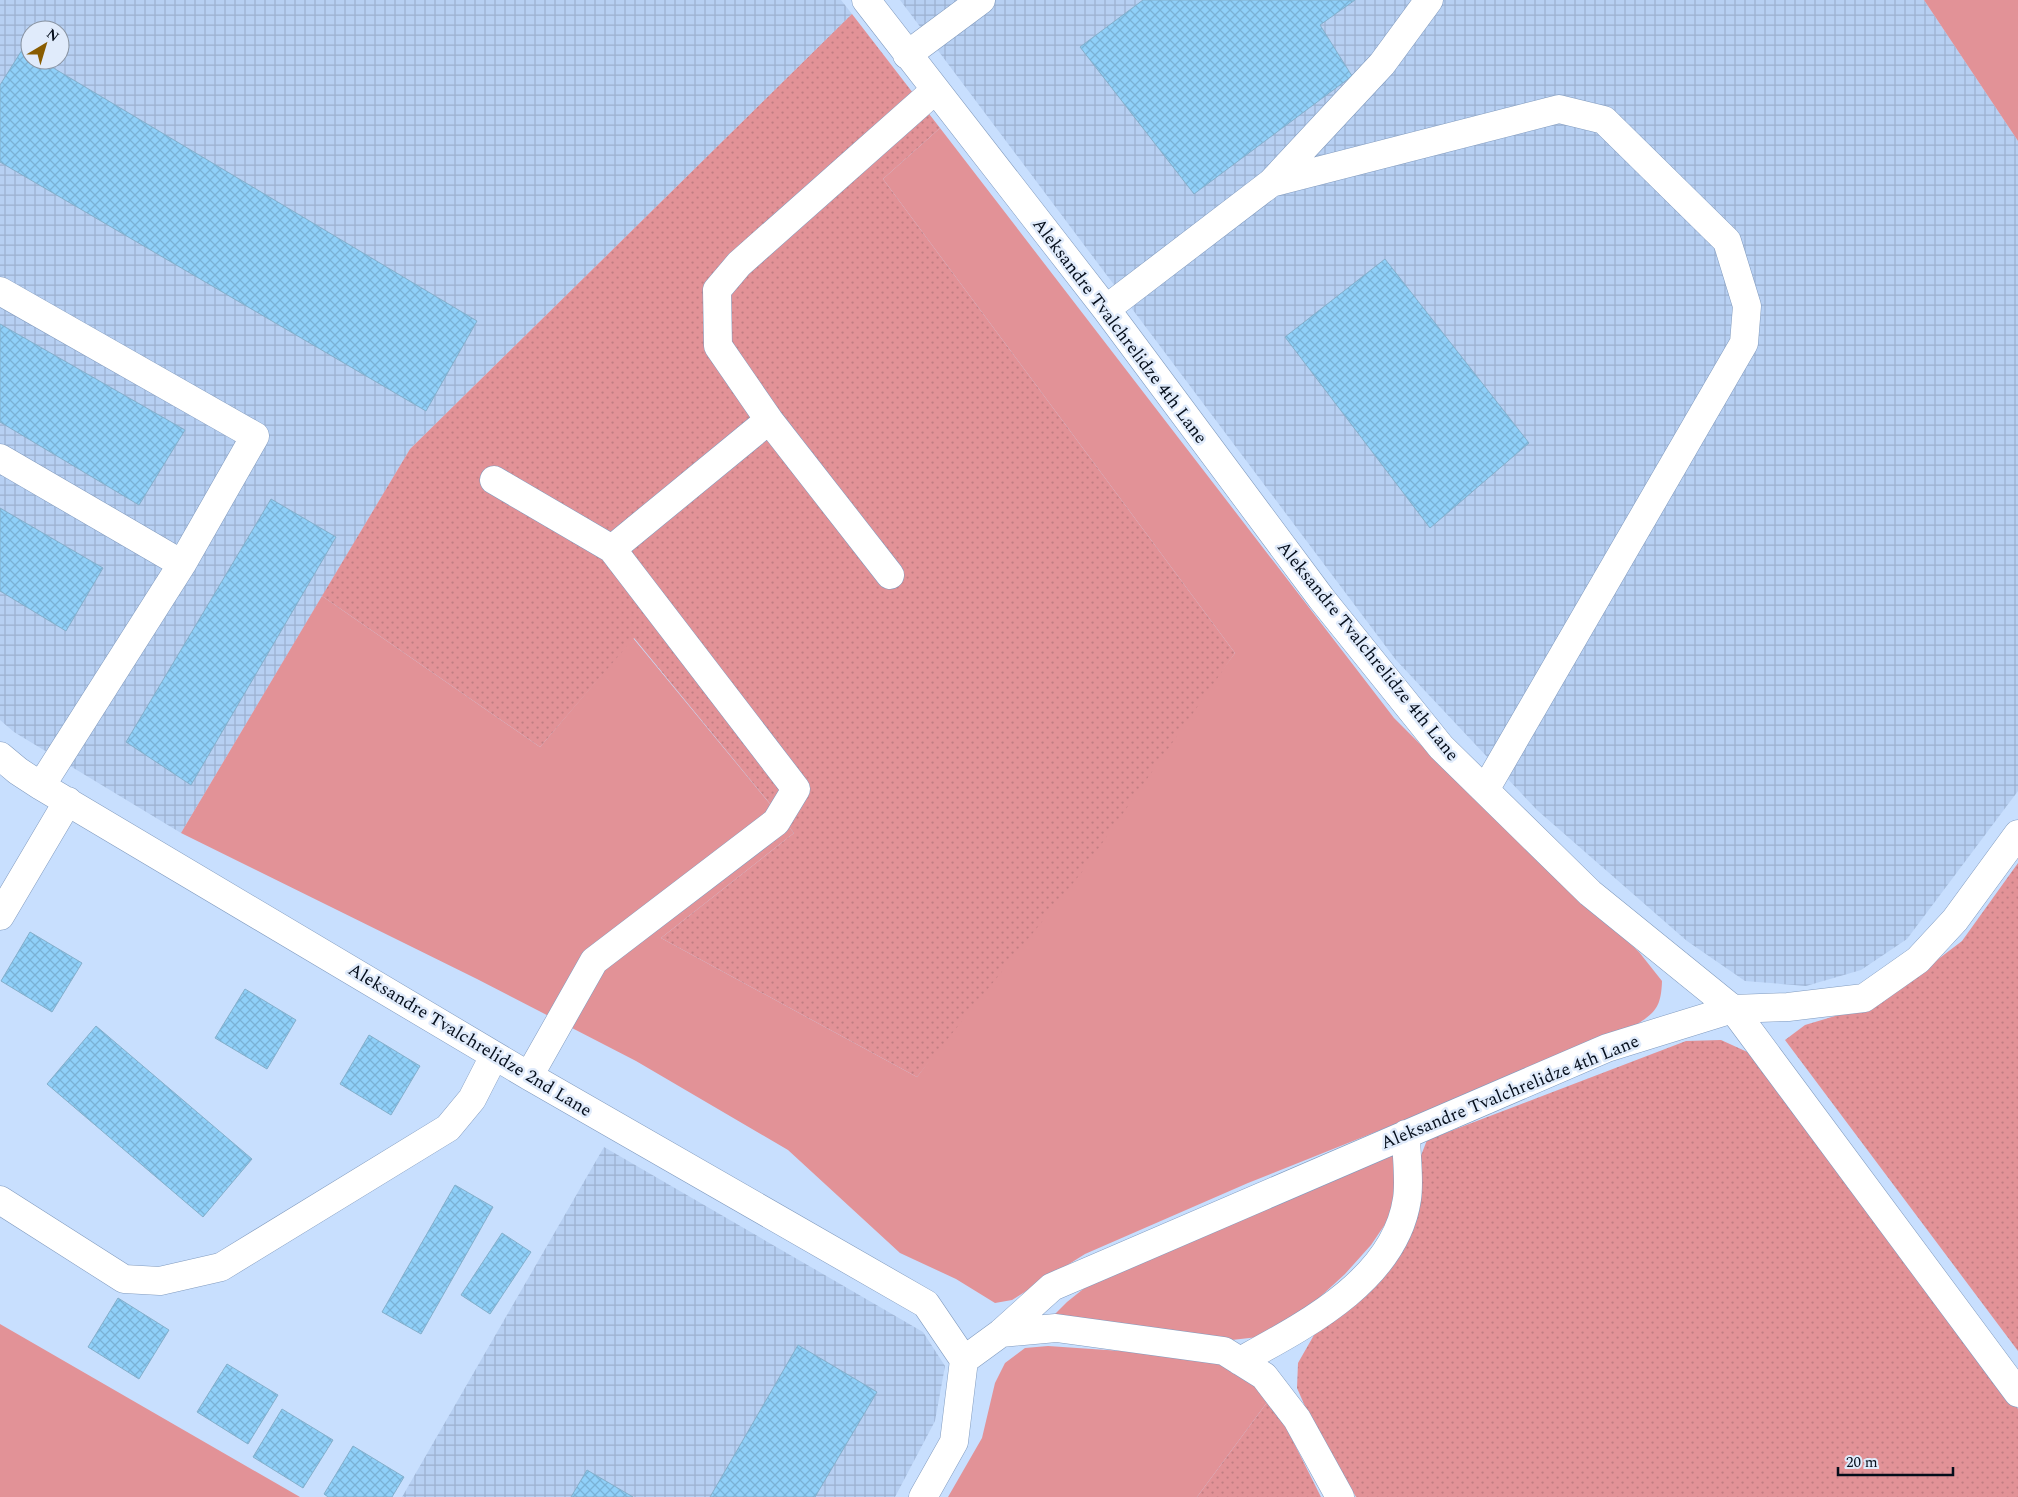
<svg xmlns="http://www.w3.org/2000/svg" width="2018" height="1497" font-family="Spectral,serif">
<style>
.industrial{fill:url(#industrial-grid);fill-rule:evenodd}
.green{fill:#e29297}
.garden{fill:url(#garden-dots)}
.building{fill:url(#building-cross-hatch);stroke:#84afcb}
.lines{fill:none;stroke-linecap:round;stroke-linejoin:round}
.minor-casing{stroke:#819bbf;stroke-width:29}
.minor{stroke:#fff;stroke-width:28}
.labels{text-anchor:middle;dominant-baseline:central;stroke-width:5;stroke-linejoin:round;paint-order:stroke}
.street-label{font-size:18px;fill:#050e1b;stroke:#e0ebfb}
</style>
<defs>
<pattern id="industrial-grid" width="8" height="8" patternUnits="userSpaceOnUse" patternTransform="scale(1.25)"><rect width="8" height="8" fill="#b7d0f3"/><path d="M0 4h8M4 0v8" fill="none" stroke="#9cb1d0"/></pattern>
<pattern id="garden-dots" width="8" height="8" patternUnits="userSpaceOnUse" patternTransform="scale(1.25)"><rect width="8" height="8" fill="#e29297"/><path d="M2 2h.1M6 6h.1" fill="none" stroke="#c07d82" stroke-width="1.8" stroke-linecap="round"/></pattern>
<pattern id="building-cross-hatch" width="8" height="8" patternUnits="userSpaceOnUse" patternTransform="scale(1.25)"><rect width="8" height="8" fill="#8fd0f9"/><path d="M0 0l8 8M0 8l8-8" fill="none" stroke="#7ab1d5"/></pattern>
</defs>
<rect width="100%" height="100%" fill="#c8dffe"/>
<!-- industrial -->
<path class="industrial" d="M 0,0 L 841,0 L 852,14 L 410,449 L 181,833 L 14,732 L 0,720 ZM 30,30 L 60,30 L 60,60 L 30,60 Z
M 900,0 L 1924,0 L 2018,141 L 2018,791 L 1907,939 L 1861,970 L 1806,986 L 1745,981 L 1687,941 L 1537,810 L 1396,660 Z
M 604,1147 L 923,1332 L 945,1366 L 935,1421 L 895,1497 L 402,1497 Z"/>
<!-- green -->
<path class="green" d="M 1924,0 L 2018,0 L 2018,141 Z
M 940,128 L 1394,718 L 1481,805 L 1639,952 L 1662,981 C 1661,1013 1652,1013 1628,1031 L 1248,1183 L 1085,1254 L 1012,1300 L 995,1303 L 956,1279 L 900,1253 L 788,1150 L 636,1061 L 477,979 L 181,833 L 322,596 L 540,747 L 633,638 L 794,833 L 661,938 L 917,1077 L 1235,653 L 883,179 Z
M 1393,1152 L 1398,1160 L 1392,1214 L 1371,1245 L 1345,1274 L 1295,1320 L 1258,1337 L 1223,1341 L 1050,1319 L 1067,1302 L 1092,1282 Z
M 0,1324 L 300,1497 L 0,1497 Z
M 1048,1346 L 1180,1355 L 1228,1366 L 1271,1397 L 1197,1497 L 948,1497 L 982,1438 L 995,1383 L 1005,1363 L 1025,1348 Z"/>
<!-- garden -->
<path class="garden" d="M 852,14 L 940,128 L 883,179 L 1235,653 L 1082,872 L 917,1077 L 661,938 L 794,833 L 634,638 L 540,747 L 322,596 L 410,449 Z
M 2018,863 L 2018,1351 L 1785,1040 L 1805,1025 L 1882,1002 L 1962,941 Z
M 1721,1040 L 1754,1055 L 2018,1409 L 2018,1497 L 1356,1497 L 1311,1420 L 1297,1388 L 1298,1363 L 1314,1335 L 1371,1286 L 1427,1140 L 1686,1041 Z
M 1271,1397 L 1321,1497 L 1197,1497 Z"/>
<!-- building -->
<path class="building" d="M 1143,0 L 1355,0 L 1320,25 L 1352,76 L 1194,194 L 1080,47 Z
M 22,50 L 30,54 L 30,60 L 40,60 L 477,321 L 426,411 L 0,162 L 0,85 Z
M 1385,259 L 1529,443 L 1430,528 L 1285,337 Z
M 0,324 L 185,430 L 139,505 L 0,422 Z
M 271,499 L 336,537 L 191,785 L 126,742 Z
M 0,508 L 103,568 L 66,631 L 0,591 Z
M 30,932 L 82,963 L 52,1012 L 1,981 Z
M 245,989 L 296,1020 L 267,1069 L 215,1038 Z
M 96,1026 L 252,1159 L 203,1217 L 47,1084 Z
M 369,1035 L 420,1066 L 391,1115 L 340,1084 Z
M 455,1185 L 493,1207 L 421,1334 L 382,1312 Z
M 502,1233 L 531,1252 L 490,1314 L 461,1295 Z
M 118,1298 L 169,1330 L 139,1379 L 88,1347 Z
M 798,1345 L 877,1392 L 815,1497 L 710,1497 Z
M 227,1364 L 278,1395 L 248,1444 L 197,1412 Z
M 282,1409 L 333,1440 L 303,1488 L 253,1457 Z
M 353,1446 L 404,1477 L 392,1497 L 328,1497 L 324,1494 Z
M 587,1470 L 633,1497 L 571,1497 Z"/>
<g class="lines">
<!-- minor casing -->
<g class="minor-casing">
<path id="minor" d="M 866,0 L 1106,309 L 1321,598 L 1441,747 L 1590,893 L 1733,1009 L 2018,1393
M 907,55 L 981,0
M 1271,183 L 1382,64 L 1429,0
M 0,291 L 255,436 L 182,564 L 41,786
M 1106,309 L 1271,183 L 1559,109 L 1604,120 L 1727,241 L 1747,306 L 1744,343 L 1485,790
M 769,420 L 890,575
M 0,458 L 182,564
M 494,480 L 612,549 L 796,789 L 776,822 L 594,961 L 529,1076
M 612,549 L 769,420 L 718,346 L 717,290 L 739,264 L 934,91
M 0,756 L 18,771 L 41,786 L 529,1076 L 926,1304 L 964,1360 L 954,1442 L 923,1497
M 0,916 L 68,801
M 0,1200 L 124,1279 L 160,1281 L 221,1267 L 448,1128 L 472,1099 L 494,1056
M 1001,1333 L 1056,1328 L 1224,1351 L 1264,1376 L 1297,1419 L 1340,1497
M 964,1360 L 1001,1333 L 1052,1287 L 1607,1048 L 1733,1009 L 1788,1007 L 1864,998 L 1918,960 L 1955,920 L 2018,834
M 1240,1361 C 1304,1326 1395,1280 1407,1199 C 1410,1180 1406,1154 1406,1134"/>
</g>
<!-- minor -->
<use href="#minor" class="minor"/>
</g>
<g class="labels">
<!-- street labels -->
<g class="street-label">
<text transform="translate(1120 331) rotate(53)">Aleksandre Tvalchrelidze 4th Lane</text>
<text transform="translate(1368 651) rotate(51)">Aleksandre Tvalchrelidze 4th Lane</text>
<text transform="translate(470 1040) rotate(31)">Aleksandre Tvalchrelidze 2nd Lane</text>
<text transform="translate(1510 1092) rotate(-22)">Aleksandre Tvalchrelidze 4th Lane</text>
</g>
</g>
<!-- north arrow -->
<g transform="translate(45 45) rotate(38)"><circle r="24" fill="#e0ebfb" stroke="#8893a1"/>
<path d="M0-4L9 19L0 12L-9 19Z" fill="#895c00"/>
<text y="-8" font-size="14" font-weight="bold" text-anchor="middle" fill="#050e1b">N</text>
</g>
<!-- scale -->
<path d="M1838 1467v8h115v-8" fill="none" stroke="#050e1b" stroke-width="2.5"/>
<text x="1846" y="1467" font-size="15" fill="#050e1b" stroke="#e0ebfb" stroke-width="4" paint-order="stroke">20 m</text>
</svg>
